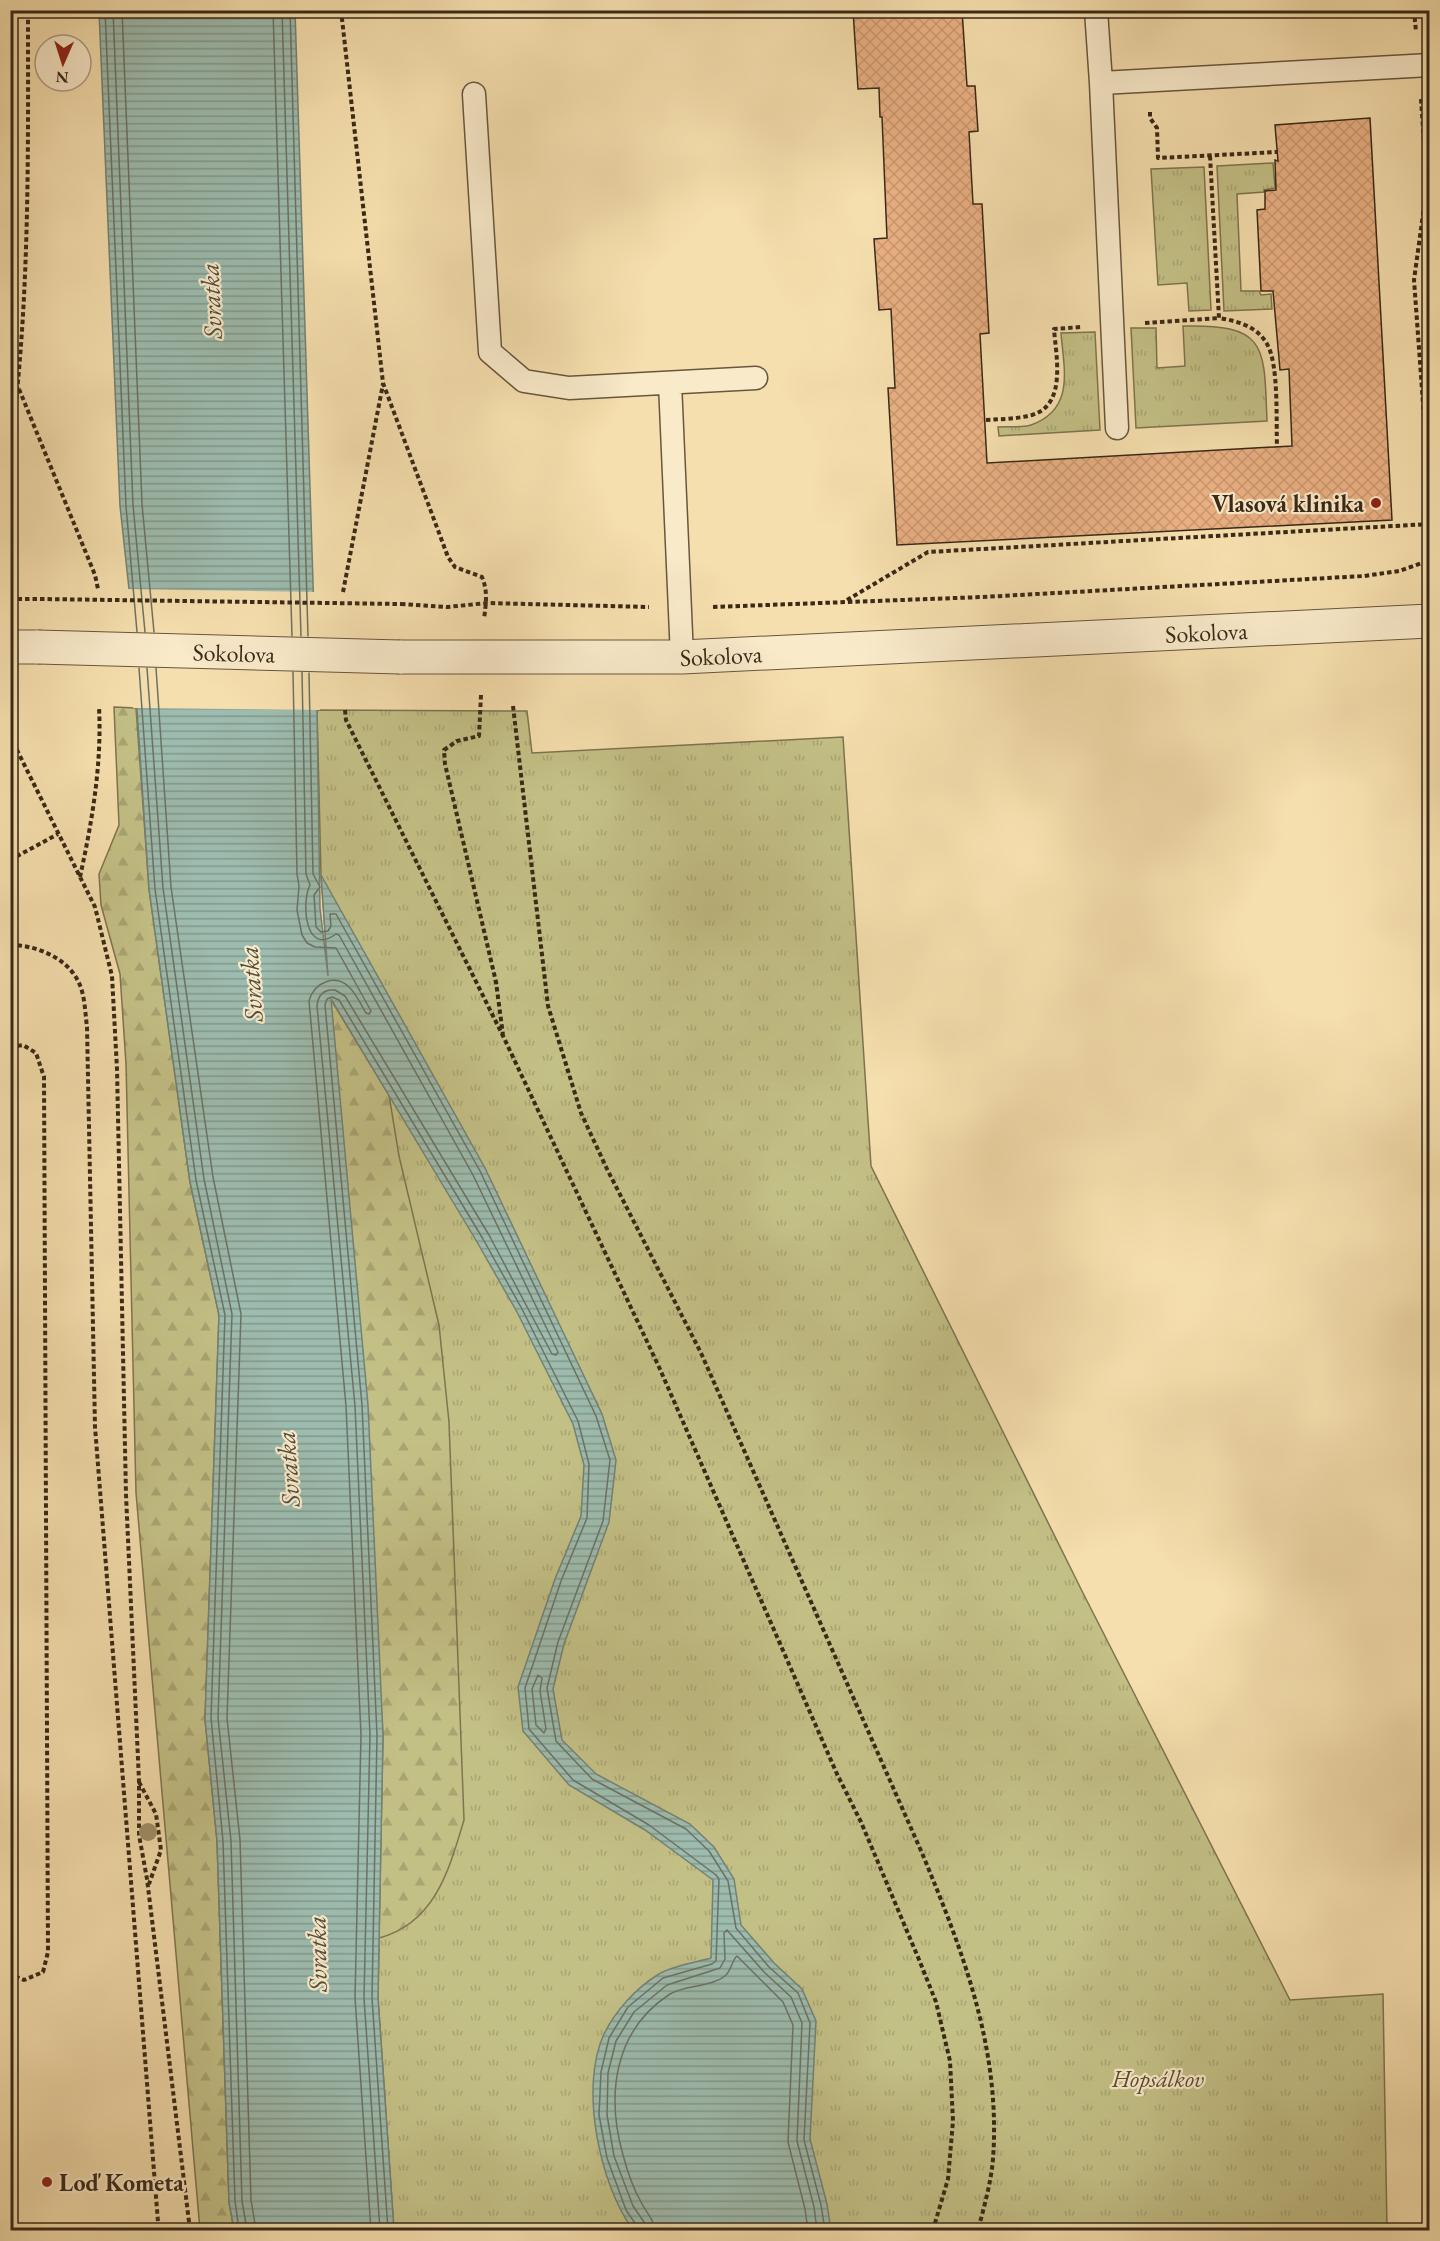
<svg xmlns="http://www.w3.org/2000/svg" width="1440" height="2241" font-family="'EB Garamond',serif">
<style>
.grass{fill:url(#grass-tufts);stroke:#7e744f;stroke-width:1.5}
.forest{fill:url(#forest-firs);stroke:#7e744f;stroke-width:1.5}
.water{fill:url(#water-rules);stroke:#758173;stroke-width:1.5}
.pier{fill:#f6dfae}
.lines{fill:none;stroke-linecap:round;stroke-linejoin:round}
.shore{stroke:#6b7264;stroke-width:1.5}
.building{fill:url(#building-cross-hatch);stroke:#392918;stroke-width:1.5}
.service-casing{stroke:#68563e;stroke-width:25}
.tertiary-casing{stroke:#68563e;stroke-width:35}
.path{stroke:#392918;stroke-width:4;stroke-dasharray:4.5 3;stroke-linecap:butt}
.service{stroke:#f9eaca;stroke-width:22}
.tertiary{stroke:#f9eaca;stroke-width:33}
.tertiary-bridge-casing{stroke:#68563e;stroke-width:35;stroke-linecap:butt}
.path-bridge{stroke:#392918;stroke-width:4;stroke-dasharray:4.5 3;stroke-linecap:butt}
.tertiary-bridge{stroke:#f9eaca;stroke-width:33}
.tree{fill:#a1906b}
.poi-dot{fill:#8f2418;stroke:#f9eaca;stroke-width:2}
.labels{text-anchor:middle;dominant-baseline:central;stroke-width:4.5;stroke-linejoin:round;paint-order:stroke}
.poi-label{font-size:24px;font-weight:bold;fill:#392918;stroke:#f9eaca;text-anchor:end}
.street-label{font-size:24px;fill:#392918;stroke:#f9eaca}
.park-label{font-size:24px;font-style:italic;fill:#5c4f34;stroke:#f9eaca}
.water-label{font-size:26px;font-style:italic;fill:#524e3e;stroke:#f9eaca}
</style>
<defs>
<pattern id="grass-tufts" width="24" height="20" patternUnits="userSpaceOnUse" patternTransform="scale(1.5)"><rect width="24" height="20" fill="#c3c086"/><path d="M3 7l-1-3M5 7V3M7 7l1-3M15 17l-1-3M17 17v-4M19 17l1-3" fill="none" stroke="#a8a573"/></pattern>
<pattern id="forest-firs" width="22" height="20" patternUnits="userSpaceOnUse" patternTransform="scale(1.5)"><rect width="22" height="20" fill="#c3c086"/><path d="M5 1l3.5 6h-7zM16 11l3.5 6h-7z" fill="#a8a573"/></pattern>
<pattern id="water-rules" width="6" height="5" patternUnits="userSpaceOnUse" patternTransform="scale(1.5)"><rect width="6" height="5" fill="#9dbcaf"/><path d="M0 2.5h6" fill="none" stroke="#81998d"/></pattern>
<pattern id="building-cross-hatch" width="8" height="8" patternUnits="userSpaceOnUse" patternTransform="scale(1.5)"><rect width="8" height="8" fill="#eab082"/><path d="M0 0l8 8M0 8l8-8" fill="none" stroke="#c99770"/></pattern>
</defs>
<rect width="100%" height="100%" fill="#f6dfae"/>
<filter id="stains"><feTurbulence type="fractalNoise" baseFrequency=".00333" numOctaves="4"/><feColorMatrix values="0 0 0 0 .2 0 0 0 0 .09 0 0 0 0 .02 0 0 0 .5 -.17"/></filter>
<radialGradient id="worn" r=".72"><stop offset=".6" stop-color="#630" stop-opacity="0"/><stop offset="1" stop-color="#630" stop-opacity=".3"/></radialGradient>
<!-- grass -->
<path class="grass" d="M 1273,163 L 1275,188 L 1264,190 L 1264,192 L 1237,194 L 1241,291 L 1259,291 L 1261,295 L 1271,294 L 1272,309 L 1224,311 L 1217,166 Z
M 1204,167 L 1211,310 L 1189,311 L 1187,283 L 1158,285 L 1151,169 Z
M 1183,326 C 1268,324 1264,346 1267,421 L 1136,428 L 1131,328 L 1156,328 L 1157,368 L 1185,366 Z
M 1095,332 L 1100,430 L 999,436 L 998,427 C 1008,426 1021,428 1031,425 C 1075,409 1064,370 1061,333 Z
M 317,710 L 527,711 L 532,753 L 843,737 L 871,1166 L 1083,1593 L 1290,2000 L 1383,1994 L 1387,2230 L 394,2230 L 378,1998 L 383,1735 L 368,1405 L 330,998 L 321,875 Z"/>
<!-- forest -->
<path class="forest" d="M 114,707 L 136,708 L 149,889 L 190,1182 L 219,1315 L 205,1719 L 217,1841 L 229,2202 L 234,2230 L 200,2230 L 136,1493 L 126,1064 L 120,974 L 101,905 L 99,874 L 119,825 Z
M 330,998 L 389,1095 L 399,1156 L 439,1325 L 449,1422 L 464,1820 C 449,1870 435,1923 379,1938 L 383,1735 Z"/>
<!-- water -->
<path class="water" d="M 295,10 L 317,710 L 320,908 L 328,976 L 321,875 L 485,1168 L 602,1414 L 616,1460 L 609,1522 L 564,1644 L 553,1689 L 562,1740 L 596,1774 L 690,1824 L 714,1847 L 734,1879 L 741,1925 L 774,1963 L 802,1989 L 816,2021 L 810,2139 L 827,2204 L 831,2230 L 633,2230 C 600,2185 579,2088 604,2034 C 616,2010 636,1988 659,1974 C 671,1966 697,1962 711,1958 L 713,1880 L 645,1830 L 569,1785 L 523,1731 L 518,1687 L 555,1579 L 581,1516 L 584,1465 L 573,1424 L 517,1312 L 477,1242 L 331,999 L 368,1405 L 383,1735 L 378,1998 L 394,2230 L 234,2230 L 229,2202 L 217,1841 L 205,1719 L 219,1315 L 190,1182 L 149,889 L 129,589 L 120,506 L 99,11 Z"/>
<!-- pier -->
<path class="pier" d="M 126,589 L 316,592 L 320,710 L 133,708 Z"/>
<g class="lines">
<!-- shore -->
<path class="shore" d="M 105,10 L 126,506 L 137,632
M 113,10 L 133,505 L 145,632
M 122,10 L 142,504 L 154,632
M 273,10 L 292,636
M 282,10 L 301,636
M 290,10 L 308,636
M 139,668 L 155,889 L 196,1180 L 225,1315 L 211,1718 L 223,1841 L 235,2201 L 239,2230
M 147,668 L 163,888 L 204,1179 L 232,1314 L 218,1718 L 231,1841 L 242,2201 L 247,2230
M 156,668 L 171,887 L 213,1177 L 241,1314 L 227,1718 L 240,1840 L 251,2200 L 256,2230
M 293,672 L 297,874 L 299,886 L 297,910 L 302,935 L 307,943 L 315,947 L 336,948 L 371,1011 L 369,1014 L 366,1013 C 361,1005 357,995 350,988 C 336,973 314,982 309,1001 L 346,1406 L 361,1735 L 355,1998 L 371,2230
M 302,672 L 306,874 L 310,885 C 301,903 305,957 336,934 L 339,935 L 473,1175 L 558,1352 L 556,1355 L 552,1354 L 489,1235 L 345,996 L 335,990 C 324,989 318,995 317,1006 L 355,1406 L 370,1735 L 364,1998 L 380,2230
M 309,673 L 313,874 L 320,887 L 314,895 L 316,927 L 321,932 L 328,931 L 331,926 L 330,914 L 336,914 L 480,1171 L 596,1416 L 610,1460 L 603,1521 L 558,1642 L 547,1688 L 556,1741 L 592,1779 L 686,1829 L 709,1851 L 728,1881 L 736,1928 L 769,1967 L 798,1993 L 810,2023 L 804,2140 L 821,2205 L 825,2230
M 538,1675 L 542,1678 L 540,1691 L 546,1729 L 544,1733 L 536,1725 L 532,1689 Z
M 388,2230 L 372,1998 L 377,1735 L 362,1405 L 325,1005 L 327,999 L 332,997 L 339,1000 L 483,1239 L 522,1309 L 578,1421 L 589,1464 L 587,1518 L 561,1581 L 525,1688 L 529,1729 L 573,1780 L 649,1825 L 716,1875 L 719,1879 L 716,1961 L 712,1964 L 663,1978 L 628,2007 L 609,2038 L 601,2072 L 599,2115 L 607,2158 L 626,2210 L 637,2226 L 638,2230
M 645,2230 L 644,2222 L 633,2206 L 614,2156 L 607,2115 L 608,2073 L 616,2041 L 634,2012 L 667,1985 L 720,1968 L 725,1959 L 724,1933 L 727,1930 L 764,1972 L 791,1997 L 802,2023 L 797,2141 L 814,2207 L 817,2230
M 654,2230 C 654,2218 646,2213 641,2202 C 633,2188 627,2170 623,2155 C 606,2095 614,2030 670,1994 C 686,1984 711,1988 726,1975 C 732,1969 732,1960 737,1956 L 783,2002 L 793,2025 L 788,2142 L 805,2209 L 808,2230"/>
</g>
<!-- building -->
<path class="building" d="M 853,10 L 962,10 L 967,86 L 975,86 L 978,131 L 969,132 L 973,204 L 982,204 L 989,333 L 980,334 L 987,463 L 1292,446 L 1289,369 L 1280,370 L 1273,291 L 1261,291 L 1257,210 L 1265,209 L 1265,191 L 1276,190 L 1275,160 L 1278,161 L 1275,125 L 1370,118 L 1392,520 L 897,545 L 888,388 L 895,388 L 891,309 L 879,310 L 874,239 L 887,238 L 882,117 L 880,117 L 879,88 L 858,89 Z"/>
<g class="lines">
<!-- service casing -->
<g class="service-casing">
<path id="service" d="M 1096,10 L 1101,83 L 1430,65
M 1101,83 L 1117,428
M 474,94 L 490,352 L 524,381 L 569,388 L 756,378
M 670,383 L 682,657"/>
</g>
<!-- tertiary casing -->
<g class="tertiary-casing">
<g id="tertiary">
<path d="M 10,647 L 38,647"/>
<path id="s1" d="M 400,657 L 682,657 L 1430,621"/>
</g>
</g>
<!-- path -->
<path class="path" d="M 341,10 L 383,383 L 448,557 L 455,567 L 482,577 C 488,591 486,604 484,619
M 1414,10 L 1416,32
M 1421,99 L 1427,185 L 1414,280 L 1430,499
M 1150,112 L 1150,118 L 1157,128 L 1158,158 L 1277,152
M 1210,156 L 1219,318 C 1237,321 1257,326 1267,344 C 1279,364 1276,422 1277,447
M 1145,323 L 1219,318
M 19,389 L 95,575 L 98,589
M 986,420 C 1001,419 1017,419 1032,415 C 1067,405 1056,356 1054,329 L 1081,327
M 10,451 C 30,305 28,158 28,10
M 343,592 L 383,384
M 10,599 L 40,599
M 847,600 L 928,552 L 1430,524
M 401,604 L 447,607 L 487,603 L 649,607
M 713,607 L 983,597 L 1364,576 L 1399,571 L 1430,560
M 481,695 L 479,736 L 457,741 L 444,750 L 445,764 L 496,982 L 503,1035
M 513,706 L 548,1006 L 581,1113 L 607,1169 L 701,1353 L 922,1853 C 963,1952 1001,2049 993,2159 C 991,2183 984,2207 978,2230
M 345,710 L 346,720 L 504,1038 L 659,1367 L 837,1774 L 861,1822 L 920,1962 L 936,2002 L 950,2061 L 953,2121 L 948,2179 L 933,2230
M 10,736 L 95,907 L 112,976 L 117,1069 L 126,1495 L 139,1781 L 139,1835 L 147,1879 L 190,2230
M 10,860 L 58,834
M 80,877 C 92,822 102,764 99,707
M 10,910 L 13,944
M 10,945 C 35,945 66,957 78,981 C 85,994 85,1012 87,1027 L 95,1427 L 158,2222 L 154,2230
M 10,1047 L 23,1045 L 36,1053 L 44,1077 L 48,1952 L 43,1972 L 24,1980 L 10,1974
M 139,1782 L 156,1814 L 161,1850 L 149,1884"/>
<!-- service -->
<use href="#service" class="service"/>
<!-- tertiary -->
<use href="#tertiary" class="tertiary"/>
<!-- tertiary-bridge casing -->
<g class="tertiary-bridge-casing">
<g id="tertiary-bridge">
<path id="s2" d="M 38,647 L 400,657"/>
</g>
</g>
<!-- path-bridge -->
<path class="path-bridge" d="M 40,599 L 401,604"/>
<!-- tertiary-bridge -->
<use href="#tertiary-bridge" class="tertiary-bridge"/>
</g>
<!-- trees -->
<circle class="tree" cx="148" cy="1832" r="9"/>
<!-- markers -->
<g class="poi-dot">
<circle cx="1376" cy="503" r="6"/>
<circle cx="47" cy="2182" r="6"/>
</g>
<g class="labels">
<!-- poi labels -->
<g class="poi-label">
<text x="1364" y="503">Vlasová klinika</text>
<text x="59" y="2182" text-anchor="start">Loď Kometa</text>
</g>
<!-- street labels -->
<g class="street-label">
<text stroke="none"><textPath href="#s1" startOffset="807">Sokolova</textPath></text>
<text stroke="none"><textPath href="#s2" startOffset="196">Sokolova</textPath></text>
<text stroke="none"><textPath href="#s1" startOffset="321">Sokolova</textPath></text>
</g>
<!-- park labels -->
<g class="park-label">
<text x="1158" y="2078">Hopsálkov</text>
</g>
<!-- water labels -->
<g class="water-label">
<text transform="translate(211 301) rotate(-93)">Svratka</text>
<text transform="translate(251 984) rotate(-94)">Svratka</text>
<text transform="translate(288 1469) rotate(-94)">Svratka</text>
<text transform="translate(317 1954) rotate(-91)">Svratka</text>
</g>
</g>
<!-- margin -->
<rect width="1440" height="2241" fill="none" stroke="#f6dfae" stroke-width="36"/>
<rect x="12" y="12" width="1416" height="2217" fill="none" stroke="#392918" stroke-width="3"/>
<rect x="18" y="18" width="1404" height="2205" fill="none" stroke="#392918" stroke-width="1.5"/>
<!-- north arrow -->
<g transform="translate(63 63) rotate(183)"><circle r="28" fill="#f9eaca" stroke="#ac9d83" stroke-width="1.5"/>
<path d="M0-4.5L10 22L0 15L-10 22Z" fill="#8f2418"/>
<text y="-9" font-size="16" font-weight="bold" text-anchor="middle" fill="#392918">N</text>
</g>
<rect width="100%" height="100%" filter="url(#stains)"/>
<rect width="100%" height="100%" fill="url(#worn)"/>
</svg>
